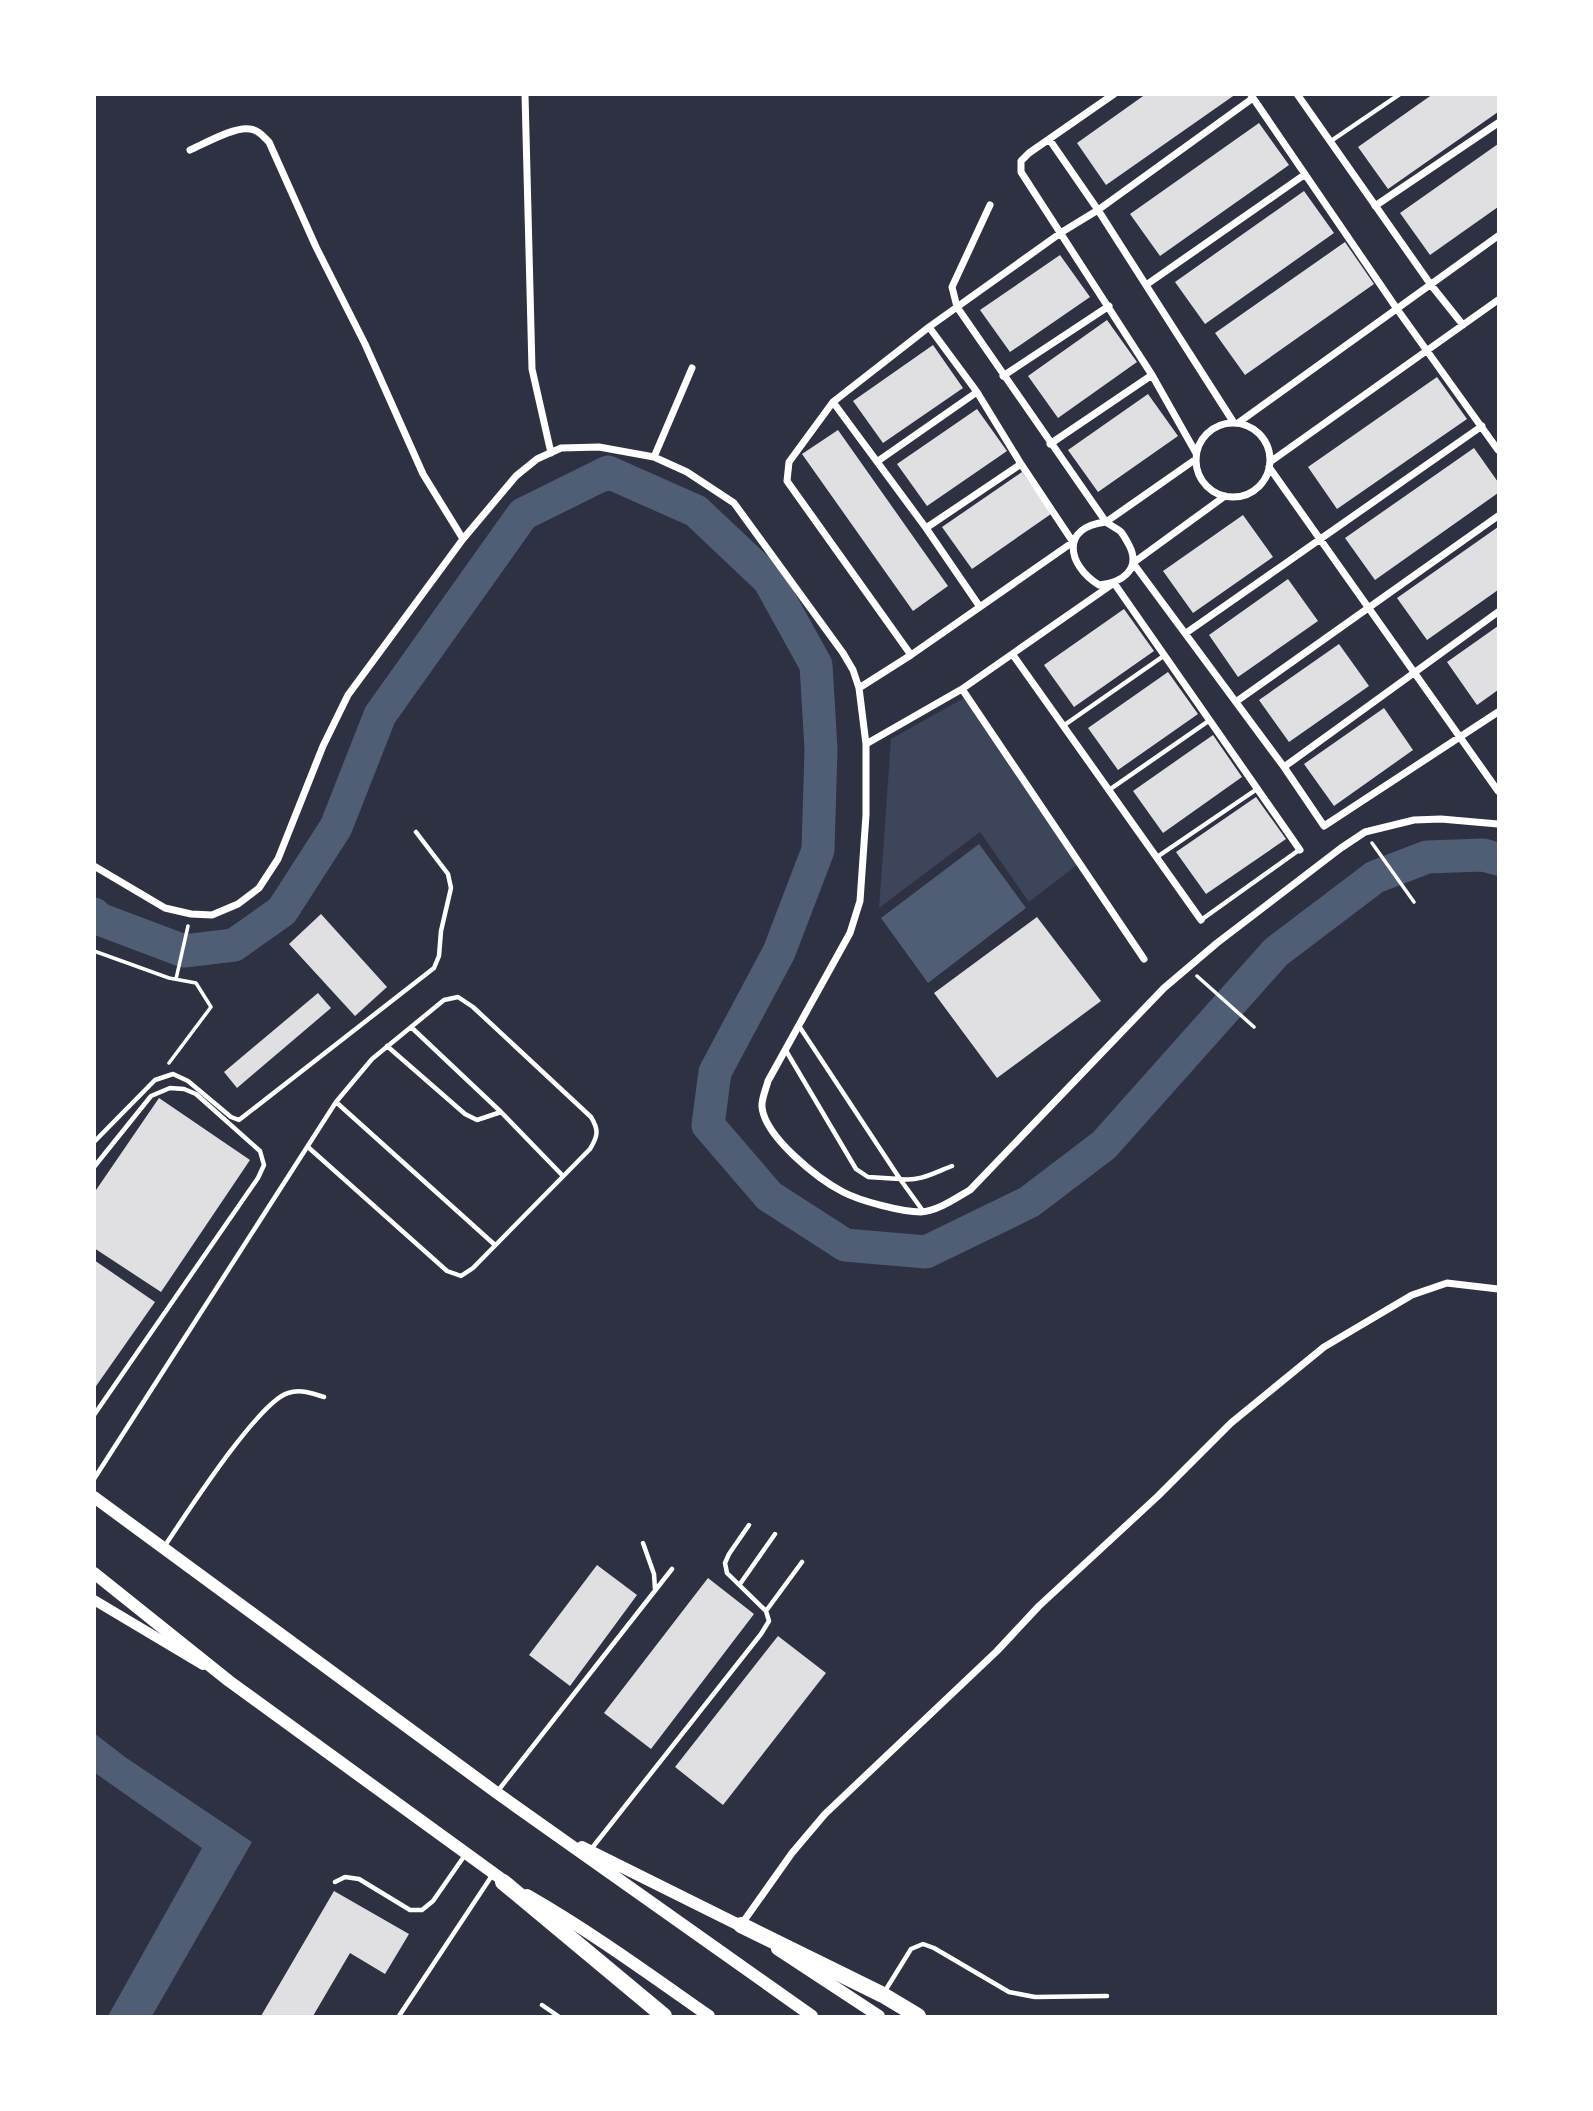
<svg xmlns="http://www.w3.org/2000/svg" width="1593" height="2111" font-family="Spectral,serif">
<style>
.green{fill:#3c4559}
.water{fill:#4f5d75}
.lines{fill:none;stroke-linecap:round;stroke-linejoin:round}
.river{stroke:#4f5d75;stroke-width:33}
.building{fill:#e0e0e3}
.path{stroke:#fff;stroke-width:3.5}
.service{stroke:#fff;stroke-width:4.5}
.minor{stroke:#fff;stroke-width:7}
.tertiary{stroke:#fff;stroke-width:10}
.secondary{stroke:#fff;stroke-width:12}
.motorway{stroke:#fff;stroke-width:16}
</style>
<rect width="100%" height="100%" fill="#2d3142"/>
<!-- green -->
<path class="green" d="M 964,698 L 1077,865 L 1029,902 L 980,832 L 879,908 L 891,739 Z"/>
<!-- water -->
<path class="water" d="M 979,844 L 1026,908 L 928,983 L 881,918 Z
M 94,1733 L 125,1757 L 252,1842 L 152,2016 L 108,2016 L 202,1848 L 95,1773 Z"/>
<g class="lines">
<!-- river -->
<path class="river" d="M 94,914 L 99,919 L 184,951 L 234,945 L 282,911 L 336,827 L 380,715 L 523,514 L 608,472 L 696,511 L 769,580 L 816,665 L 821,749 L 818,850 L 779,952 L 715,1072 L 708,1125 L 769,1196 L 845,1245 L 926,1252 L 1029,1202 L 1104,1145 L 1276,952 L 1375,877 L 1427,857 L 1483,855 L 1498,859"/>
</g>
<!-- building -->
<path class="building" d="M 1146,94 L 1236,94 L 1106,185 L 1077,143 Z
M 1433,94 L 1498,94 L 1498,112 L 1388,189 L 1358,147 Z
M 1259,123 L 1289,165 L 1160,256 L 1130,214 Z
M 1498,144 L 1498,207 L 1430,255 L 1400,213 Z
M 1304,191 L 1334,233 L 1205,324 L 1175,282 Z
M 1345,242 L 1374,284 L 1245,375 L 1215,333 Z
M 1060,255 L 1090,297 L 1010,352 L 980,310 Z
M 1107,320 L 1137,362 L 1058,418 L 1028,376 Z
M 933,345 L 963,388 L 883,443 L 853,401 Z
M 1437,377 L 1467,419 L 1337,509 L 1308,467 Z
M 1148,394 L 1178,436 L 1098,492 L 1068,450 Z
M 977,409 L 1007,451 L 927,506 L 897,464 Z
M 838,430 L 948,586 L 913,611 L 802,454 Z
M 1474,448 L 1498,482 L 1498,493 L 1375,580 L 1345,538 Z
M 1022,472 L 1051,514 L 972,569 L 942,527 Z
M 1243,515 L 1273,557 L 1193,613 L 1163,571 Z
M 1498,527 L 1498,590 L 1427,640 L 1397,598 Z
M 1288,579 L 1318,621 L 1238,677 L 1209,635 Z
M 1124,609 L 1154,651 L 1074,707 L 1044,665 Z
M 1498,626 L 1498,690 L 1477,705 L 1447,662 Z
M 1339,644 L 1369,686 L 1289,742 L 1259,700 Z
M 1168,672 L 1198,714 L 1118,770 L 1088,728 Z
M 1384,708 L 1413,750 L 1334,806 L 1304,764 Z
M 1213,735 L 1242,777 L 1163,833 L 1133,791 Z
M 1256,797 L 1286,839 L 1206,894 L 1176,852 Z
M 321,914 L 387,987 L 355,1016 L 289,944 Z
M 1037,917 L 1101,1001 L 997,1078 L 934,993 Z
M 318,993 L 331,1008 L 237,1088 L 224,1072 Z
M 159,1098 L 250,1160 L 161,1292 L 94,1248 L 94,1193 Z
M 94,1260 L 155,1302 L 94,1389 Z
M 597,1565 L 637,1595 L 570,1686 L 529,1655 Z
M 708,1578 L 754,1614 L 651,1749 L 604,1713 Z
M 778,1636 L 826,1673 L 723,1805 L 675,1767 Z
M 334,1891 L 409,1934 L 385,1974 L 350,1953 L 313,2016 L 261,2016 Z"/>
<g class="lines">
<!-- path -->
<path class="path" d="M 1372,843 L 1414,902
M 94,951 L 169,978 L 196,983 L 211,1007 L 169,1063
M 1197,976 L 1254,1027
M 176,979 L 188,926"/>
<!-- service -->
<path class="service" d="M 1331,141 L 1400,94
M 1063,726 L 1165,655
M 1109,790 L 1210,720
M 1157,857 L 1257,789
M 1201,920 L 1299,850
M 799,1026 L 900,1179 C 919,1182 934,1173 952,1166
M 411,1027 L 501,1112 L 563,1176
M 387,1046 L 465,1114 L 477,1120 L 501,1112
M 785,1049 L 856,1169 L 868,1177 L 900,1179 L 923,1211
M 336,1102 L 495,1245
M 94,1142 L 155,1080 L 173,1074 L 188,1081 L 231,1117 L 239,1120 L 434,968 L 439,956 L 441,931 L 451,888 L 448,874 L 416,832
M 94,1167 L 151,1096 L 170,1088 L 184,1089 L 196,1094 L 260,1151 L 264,1165 L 258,1178 L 94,1415
M 94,1479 L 336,1102 L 372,1059 L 444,1000 L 458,997 L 473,1007 L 591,1117 C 599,1130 598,1136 590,1149 L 473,1268 L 461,1276 L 447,1271 L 308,1147
M 643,1543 L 654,1574 L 655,1589
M 164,1547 C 185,1516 258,1402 288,1393 C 300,1389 312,1393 324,1397
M 740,1584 L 775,1534
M 766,1611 L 802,1562
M 497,1792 L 672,1569
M 592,1848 L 761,1634 L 769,1621 L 766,1611 L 727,1573 L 725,1563 L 729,1554 L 749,1525
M 335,1882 L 345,1877 L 359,1879 L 410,1910 L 422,1910 L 433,1901 L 465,1855
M 885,1991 L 911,1949 L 923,1944 L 934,1948 L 1009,1992 L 1035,1997 L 1107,1996
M 542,2005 L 558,2016
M 399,2016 L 493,1874"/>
<!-- minor -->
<path class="minor" d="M 525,94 L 532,369 L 551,453
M 1114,94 L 1029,153 L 1021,161 L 1021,172 L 1152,375 L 1196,453
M 1297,94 L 1431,285 L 1463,325
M 1251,95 L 1397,309 L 1498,450
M 1049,139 L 1098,210 L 1234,423
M 190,150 C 204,144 235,126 250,129 C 258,130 263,136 269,142 L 316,247 L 365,344 L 423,474 L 463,539
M 990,205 L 952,287 L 957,307 L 1106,522 L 1196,459
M 1375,206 L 1498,123
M 1146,285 L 1304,175
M 1003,376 L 1109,306
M 833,402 L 926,528 L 980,607
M 1238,423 L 1498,236
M1196 460a37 37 0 1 1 74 0a37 37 0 1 1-74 0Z
M 1050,444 L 1152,375
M 654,457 L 692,368
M 878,461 L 977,392
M 1270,462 L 1498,300
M 1269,467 L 1498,791
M 1225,496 L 1133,563 L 1284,767 L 1324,826 L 1498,712
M 1106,522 C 1110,525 1116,528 1120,531 C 1124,535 1126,540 1129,545 C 1142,570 1121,583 1099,585 C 1067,565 1060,527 1106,522 Z
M 926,528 L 1021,464
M 1186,633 L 1482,426
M 911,655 L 787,481 L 789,462 L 833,402 L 929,327 L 1062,232 L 1098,210 L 1253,98
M 1013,655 L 1201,920
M 859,688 L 911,655 L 1073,542 L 1021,464 L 977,392 L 929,327
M 962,689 L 1144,959
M 1237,701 L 1498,516
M 866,744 L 962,689 L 1114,583 L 1300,850
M 1284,767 L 1498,612
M 94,866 L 165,908 L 191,914 L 212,915 L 238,904 L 259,888 L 278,859 L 323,746 L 348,695 L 463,539 L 516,476 L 537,459 L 561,448 L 599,447 L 654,457 L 687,472 L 734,503 L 843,653 L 853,670 L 859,688 L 866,744 L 866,815 L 860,901 L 850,933 L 768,1081 C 766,1089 761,1100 762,1107 C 765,1137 818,1179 843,1192 C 860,1201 902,1212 921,1212 C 938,1211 956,1198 970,1190 L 1164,988 L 1217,943 L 1341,848 L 1365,832 L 1414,820 L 1441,819 L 1498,824
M 741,1925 L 792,1853 L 825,1814 L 997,1651 L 1039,1606 L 1158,1496 L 1231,1423 L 1324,1347 L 1412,1295 L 1447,1283 L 1498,1289"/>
<!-- tertiary -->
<path class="tertiary" d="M 94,1600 L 203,1665"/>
<!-- secondary -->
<path class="secondary" d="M 94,1497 L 497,1793 L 812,2016
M 94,1573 L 229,1681 L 511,1886
M 582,1847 L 747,1929
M 527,1895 C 590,1931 649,1974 709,2016
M 777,1949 L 879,2016"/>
<!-- motorway -->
<path class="motorway" d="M 503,1882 L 664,2016
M 741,1925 L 883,1995 L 918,2016"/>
</g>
<!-- border -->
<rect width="1593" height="2111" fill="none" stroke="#ffffff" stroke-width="192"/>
</svg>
